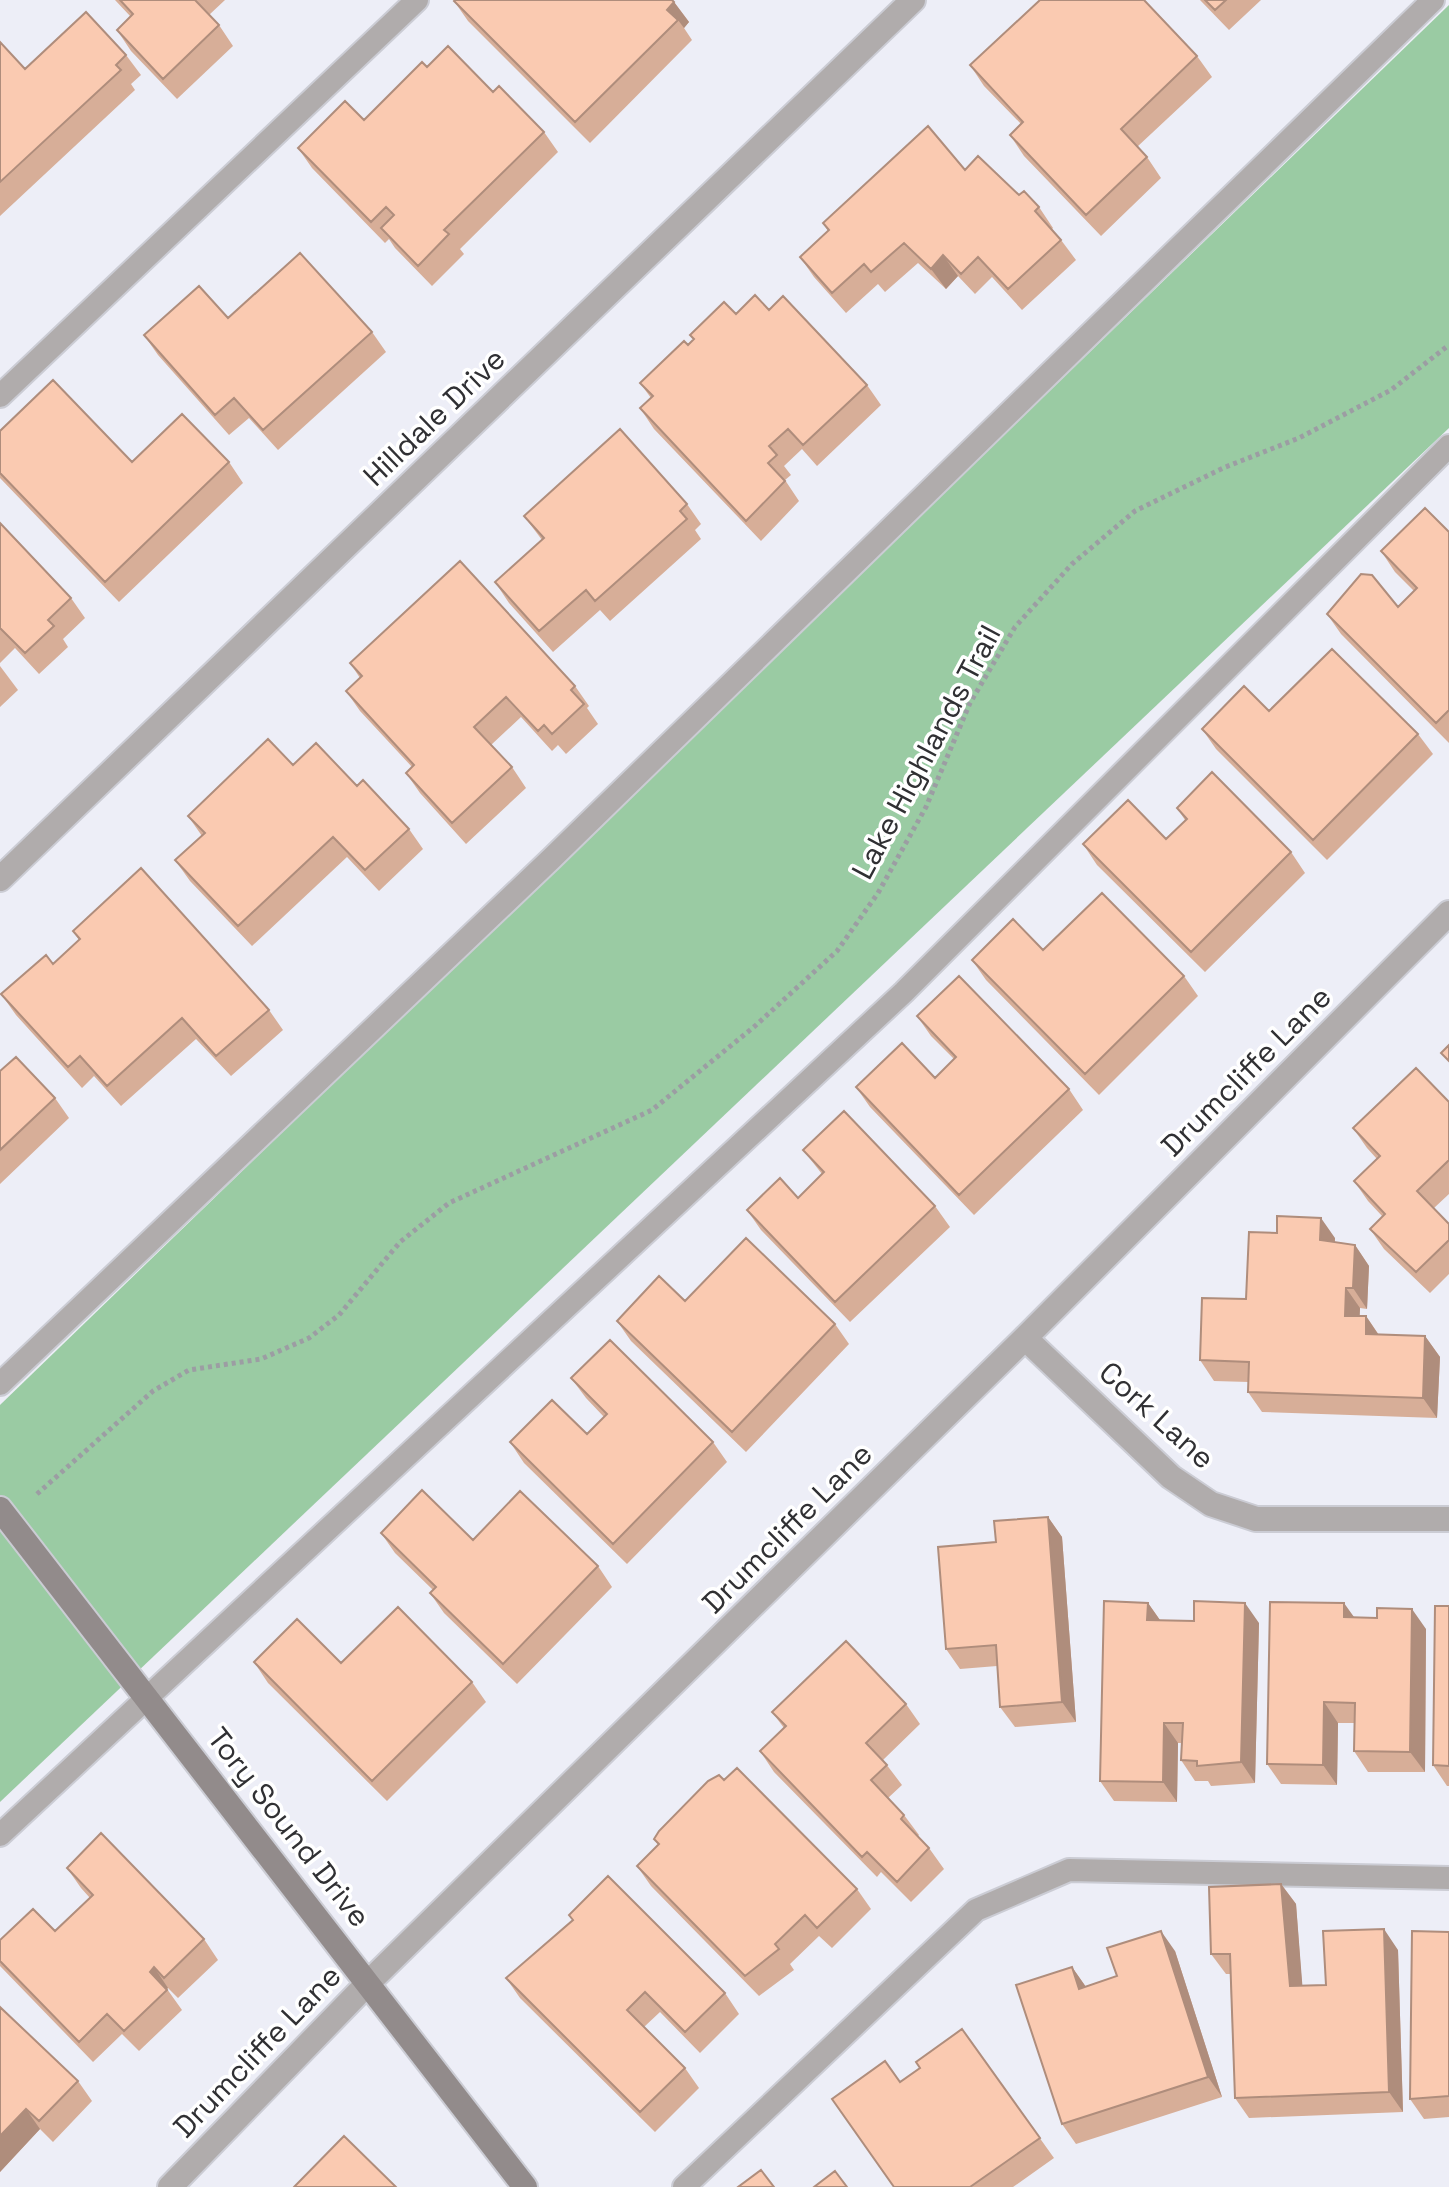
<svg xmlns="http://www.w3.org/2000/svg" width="1449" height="2187" font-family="'Space Grotesk',sans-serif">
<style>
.green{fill:#9acba3}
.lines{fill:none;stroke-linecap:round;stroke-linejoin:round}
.lane-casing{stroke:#cbccd4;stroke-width:26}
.street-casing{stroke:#cbccd4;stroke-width:28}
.secondary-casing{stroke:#cbccd4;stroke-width:28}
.path{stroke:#9c9da3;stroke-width:5;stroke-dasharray:4 4;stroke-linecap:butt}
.lane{stroke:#b0acac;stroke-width:22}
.street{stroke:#b0acac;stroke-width:24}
.secondary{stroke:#928b8b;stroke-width:24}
.wall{fill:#d7ae98}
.shaded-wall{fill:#af8d7c}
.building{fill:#facab1;stroke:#af8d7c;stroke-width:2}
.labels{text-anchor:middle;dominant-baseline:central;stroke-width:7;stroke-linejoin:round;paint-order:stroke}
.street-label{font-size:30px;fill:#303033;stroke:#fff}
</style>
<rect width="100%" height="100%" fill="#edeef7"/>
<!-- green -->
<path class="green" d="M 1449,5 L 1449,428 L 0,1802 L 0,1405 Z"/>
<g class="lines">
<!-- lane casing -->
<g class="lane-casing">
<path id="lane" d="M 0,396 L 417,0
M 0,1384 L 551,859 L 1433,0
M 0,1835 L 904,992 L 1449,446
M 684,2187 L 976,1910 L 1069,1870 L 1449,1878"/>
</g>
<!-- street casing -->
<g class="street-casing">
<path id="street" d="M 0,879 L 913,0
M 1025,1338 L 1171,1477 L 1211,1504 L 1256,1519 L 1449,1519
M 170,2187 L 369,1982 L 1025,1338 L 1449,913"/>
</g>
<!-- secondary casing -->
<g class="secondary-casing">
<path id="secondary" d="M 0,1509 L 525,2187"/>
</g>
<!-- path -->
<path class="path" d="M 37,1494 L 153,1391 L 189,1370 L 261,1359 L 309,1338 L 339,1315 L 400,1242 L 449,1203 L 652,1110 L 755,1026 L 837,951 L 878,893 L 926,807 L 970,703 L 1015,627 L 1072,564 L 1135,511 L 1223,468 L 1299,438 L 1391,390 L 1449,345"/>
<!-- lane -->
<use href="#lane" class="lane"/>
<!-- street -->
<use href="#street" class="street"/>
<!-- secondary -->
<use href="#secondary" class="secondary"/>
</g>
<!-- wall -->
<path class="wall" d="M 115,0 L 225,0 L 209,15 L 219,25 L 233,46 L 177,99 L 131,51 L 117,30 L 131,17 Z
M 1200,0 L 1261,0 L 1229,30 Z
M 454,1 L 674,2 L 689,22 L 684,28 L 692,40 L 590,143 L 468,21 Z
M 0,42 L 25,69 L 126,55 L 141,75 L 131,84 L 135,90 L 0,216 Z
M 1197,56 L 1212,77 L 1137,147 L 1147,157 L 1161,178 L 1101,236 L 1024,156 L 1010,135 L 1021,124 L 984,86 L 970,65 Z
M 427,67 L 493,92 L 544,132 L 558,152 L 460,249 L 464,254 L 432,286 L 395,248 L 389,239 L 385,243 L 312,168 L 298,148 L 364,120 Z
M 965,170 L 1019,195 L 1039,207 L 1053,228 L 1052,229 L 1061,240 L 1076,260 L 1022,310 L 992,277 L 975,294 L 958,276 L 946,289 L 918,263 L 885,292 L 878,284 L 846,313 L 814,277 L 800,257 L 828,231 L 823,223 Z
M 769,310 L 867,385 L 881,405 L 817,466 L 802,449 L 784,466 L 791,475 L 785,480 L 799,501 L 761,541 L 654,429 L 640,408 L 651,398 L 640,383 L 693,340 L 690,335 L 736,314 Z
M 228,318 L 372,332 L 386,352 L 278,450 L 249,418 L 229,435 L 158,355 L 144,335 Z
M 0,431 L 132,462 L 229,462 L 243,483 L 119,602 L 0,478 Z
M 687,504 L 701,524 L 695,530 L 701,539 L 610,621 L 600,610 L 553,652 L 509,603 L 495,582 L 542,540 L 524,516 Z
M 0,523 L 71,598 L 85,618 L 63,639 L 68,647 L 39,674 L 15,648 L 0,663 Z
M 1449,532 L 1449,743 L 1341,634 L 1327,614 L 1398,607 L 1414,591 L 1395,572 L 1381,551 Z
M 350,663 L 575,686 L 589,706 L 587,708 L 598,724 L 566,754 L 558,745 L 552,751 L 521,717 L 491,745 L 512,767 L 526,788 L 466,844 L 420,793 L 406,773 L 412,767 L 360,711 L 346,691 L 360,678 Z
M 0,666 L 18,690 L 0,707 Z
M 1269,711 L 1418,734 L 1433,754 L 1327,860 L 1216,749 L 1202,729 Z
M 293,765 L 357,786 L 409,829 L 423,849 L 379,891 L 347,857 L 252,946 L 190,881 L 175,860 L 202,836 L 188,816 Z
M 1177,808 L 1291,852 L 1305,873 L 1205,972 L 1097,865 L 1083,844 L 1166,839 L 1185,820 Z
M 73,931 L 269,1010 L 283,1030 L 231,1076 L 196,1039 L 121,1106 L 94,1076 L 82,1088 L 16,1015 L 1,994 L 53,964 L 79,940 Z
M 1043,950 L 1184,976 L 1198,996 L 1099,1095 L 986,980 L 972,960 Z
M 917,1016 L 1069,1089 L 1083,1110 L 974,1215 L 870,1107 L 856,1087 L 935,1078 L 954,1059 L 931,1036 Z
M 0,1071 L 55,1098 L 69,1118 L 0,1184 Z
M 1449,1102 L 1449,1194 L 1434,1208 L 1449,1224 L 1449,1274 L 1430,1293 L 1384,1249 L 1370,1229 L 1383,1217 L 1368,1201 L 1354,1181 L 1377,1159 L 1367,1148 L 1353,1128 Z
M 803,1150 L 935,1206 L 950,1227 L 850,1322 L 761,1230 L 747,1210 L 798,1198 L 822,1174 Z
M 1335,1238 L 1335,1242 L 1355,1245 L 1369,1266 L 1367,1309 L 1360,1308 L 1359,1316 L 1366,1316 L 1379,1335 L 1425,1336 L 1440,1357 L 1437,1418 L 1262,1412 L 1248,1392 L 1249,1382 L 1214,1381 L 1200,1360 Z
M 685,1301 L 835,1324 L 849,1344 L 746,1452 L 631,1341 L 617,1321 Z
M 571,1378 L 713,1442 L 727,1462 L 627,1564 L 524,1463 L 510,1442 L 587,1434 L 604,1417 L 586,1398 Z
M 1048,1517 L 1062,1537 L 1076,1722 L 1015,1727 L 1000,1707 L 997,1666 L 960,1669 L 946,1649 L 996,1542 Z
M 381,1533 L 473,1540 L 598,1566 L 612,1587 L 517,1684 L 444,1613 L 430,1593 L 433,1590 L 395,1553 Z
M 1148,1603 L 1160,1620 L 1259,1623 L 1255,1783 L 1211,1786 L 1208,1781 L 1195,1781 L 1181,1760 L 1182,1743 L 1178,1743 L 1177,1802 L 1114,1801 L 1100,1781 Z
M 1449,1606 L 1449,1786 L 1447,1786 L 1433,1765 Z
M 1354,1617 L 1426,1629 L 1425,1772 L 1368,1772 L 1354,1751 L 1355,1723 L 1338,1723 L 1337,1785 L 1281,1784 L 1267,1764 Z
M 254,1662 L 341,1663 L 472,1682 L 486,1702 L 387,1801 L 268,1683 Z
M 906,1704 L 920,1724 L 883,1760 L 902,1785 L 888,1798 L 904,1815 L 919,1835 L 918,1836 L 929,1848 L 944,1869 L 911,1902 L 881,1872 L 877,1877 L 774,1772 L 760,1751 L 784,1728 L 772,1712 Z
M 724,1780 L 857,1889 L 871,1909 L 832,1948 L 819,1936 L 790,1964 L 794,1970 L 759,1996 L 651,1886 L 637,1866 L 658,1845 L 654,1839 Z
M 67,1868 L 204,1939 L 218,1960 L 178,1998 L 168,1988 L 167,1989 L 182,2010 L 139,2051 L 122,2034 L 93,2062 L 0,1966 L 0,1940 L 55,1931 L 90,1898 L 81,1888 Z
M 1281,1884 L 1296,1904 L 1302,1986 L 1326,1985 L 1398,1950 L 1403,2112 L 1249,2118 L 1235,2098 L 1230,1974 L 1226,1974 L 1211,1954 Z
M 569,1915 L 725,1993 L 739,2014 L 700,2053 L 660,2012 L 644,2027 L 685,2068 L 699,2088 L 655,2132 L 520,1998 L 506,1978 L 573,1920 Z
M 1449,1932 L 1449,2117 L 1424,2119 L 1410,2099 Z
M 1175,1951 L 1222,2097 L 1076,2144 L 1062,2124 L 1072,1967 L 1086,1987 L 1117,1976 Z
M 0,2007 L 78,2081 L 92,2101 L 53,2142 L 40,2129 L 0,2172 Z
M 962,2029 L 1054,2158 L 1013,2187 L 893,2187 L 900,2082 L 920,2068 Z"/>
<!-- shaded-wall -->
<path class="shaded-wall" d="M 674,2 L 689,22 L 684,28 L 678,20 L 667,10 Z
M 943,255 L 958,276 L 946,289 L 931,269 Z
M 1321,1218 L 1335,1238 L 1334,1260 L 1320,1240 Z
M 1355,1245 L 1369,1266 L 1367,1309 L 1353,1288 Z
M 1346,1288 L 1360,1308 L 1359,1336 L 1345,1316 Z
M 1366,1316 L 1380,1337 L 1366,1334 Z
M 1425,1336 L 1440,1357 L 1437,1418 L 1423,1398 Z
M 1048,1517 L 1062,1537 L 1076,1722 L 1062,1702 Z
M 1148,1603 L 1162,1623 L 1147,1620 Z
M 1245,1603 L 1259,1623 L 1255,1783 L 1241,1762 Z
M 1344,1603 L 1359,1624 L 1344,1617 Z
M 1412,1609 L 1426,1629 L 1425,1772 L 1410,1752 Z
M 1324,1702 L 1338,1723 L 1337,1785 L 1323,1765 Z
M 1164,1723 L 1178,1743 L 1177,1802 L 1163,1782 Z
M 1281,1884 L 1296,1904 L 1304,2006 L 1290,1986 Z
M 1384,1929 L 1398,1950 L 1403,2112 L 1389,2092 Z
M 1161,1931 L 1175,1951 L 1222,2097 L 1208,2077 Z
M 154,1967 L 168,1988 L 164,1992 L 150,1972 Z
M 1072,1967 L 1086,1987 L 1079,1989 Z
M 26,2109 L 40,2129 L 0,2172 L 0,2136 Z"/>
<!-- building -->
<path class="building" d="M 120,0 L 195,0 L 219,25 L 163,79 L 117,30 L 133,14 Z
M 455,0 L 672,0 L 674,2 L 667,10 L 678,20 L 575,122 L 454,1 Z
M 1040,0 L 1144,0 L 1197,56 L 1121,129 L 1147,157 L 1086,215 L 1010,135 L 1023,122 L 970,65 Z
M 1205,0 L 1226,0 L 1215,10 Z
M 86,12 L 126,55 L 116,65 L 121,70 L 0,182 L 0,42 L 25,69 Z
M 448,46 L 493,92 L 499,86 L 544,132 L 444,230 L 449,234 L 418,266 L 381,228 L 394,215 L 386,207 L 371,222 L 298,148 L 345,101 L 364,120 L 422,62 L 427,67 Z
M 928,126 L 965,170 L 978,156 L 1019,195 L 1024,191 L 1039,207 L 1035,211 L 1061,240 L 1008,289 L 978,257 L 961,274 L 943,255 L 931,269 L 904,243 L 871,272 L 864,264 L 832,293 L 800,257 L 829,230 L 823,223 Z
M 300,253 L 372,332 L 263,430 L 234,398 L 215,415 L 144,335 L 199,286 L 228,318 Z
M 755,295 L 769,310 L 783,296 L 867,385 L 803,445 L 788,429 L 769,446 L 777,455 L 768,463 L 785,481 L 746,521 L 640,408 L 653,396 L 640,383 L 684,341 L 688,345 L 694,339 L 690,335 L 724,302 L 736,314 Z
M 53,380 L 132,462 L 182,414 L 229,462 L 105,582 L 0,473 L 0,431 Z
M 620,429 L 687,504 L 680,511 L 687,519 L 595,601 L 586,590 L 539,631 L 495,582 L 544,538 L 524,516 Z
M 1425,508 L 1449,532 L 1449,710 L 1436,723 L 1327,614 L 1361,574 L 1372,575 L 1398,607 L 1417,588 L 1381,551 Z
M 0,523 L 71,598 L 48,620 L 54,626 L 25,653 L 0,628 Z
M 460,561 L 575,686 L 571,690 L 584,704 L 552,734 L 544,725 L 538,731 L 506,697 L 474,727 L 512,767 L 452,823 L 406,773 L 414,765 L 346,691 L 362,676 L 350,663 Z
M 1332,649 L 1418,734 L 1313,840 L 1202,729 L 1244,686 L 1269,711 Z
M 268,739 L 293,765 L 316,743 L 357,786 L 363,780 L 409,829 L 365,870 L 333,837 L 238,926 L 175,860 L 205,833 L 188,816 Z
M 1212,772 L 1291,852 L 1191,952 L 1083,844 L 1128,800 L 1166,839 L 1187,819 L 1177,808 Z
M 141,868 L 269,1010 L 216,1056 L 182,1018 L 107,1086 L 80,1056 L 68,1067 L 1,994 L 46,955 L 53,964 L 80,939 L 73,931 Z
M 1102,893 L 1184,976 L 1085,1074 L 972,960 L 1013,919 L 1043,950 Z
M 959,976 L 1069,1089 L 959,1195 L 856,1087 L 902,1043 L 935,1078 L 956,1057 L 917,1016 Z
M 1449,1045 L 1449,1061 L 1441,1053 Z
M 16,1057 L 55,1098 L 0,1150 L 0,1071 Z
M 1416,1068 L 1449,1102 L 1449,1160 L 1417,1191 L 1449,1224 L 1449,1240 L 1416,1272 L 1370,1229 L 1385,1214 L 1354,1181 L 1380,1156 L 1353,1128 Z
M 844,1111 L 935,1206 L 835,1302 L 747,1210 L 780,1178 L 798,1198 L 824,1172 L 803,1150 Z
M 1277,1216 L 1321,1218 L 1320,1240 L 1355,1245 L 1353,1288 L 1346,1288 L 1345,1316 L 1366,1316 L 1366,1334 L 1425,1336 L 1423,1398 L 1248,1392 L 1249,1362 L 1200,1360 L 1202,1298 L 1246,1299 L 1249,1232 L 1277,1233 Z
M 746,1238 L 835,1324 L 732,1432 L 617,1321 L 659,1276 L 685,1301 Z
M 610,1340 L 713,1442 L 613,1544 L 510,1442 L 552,1400 L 587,1434 L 607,1414 L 571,1378 Z
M 422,1490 L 473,1540 L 520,1491 L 598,1566 L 503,1664 L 430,1593 L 436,1587 L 381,1533 Z
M 1048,1517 L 1062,1702 L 1000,1707 L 996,1645 L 946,1649 L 938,1547 L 996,1542 L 994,1521 Z
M 1104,1601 L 1148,1603 L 1147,1620 L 1194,1621 L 1194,1601 L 1245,1603 L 1241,1762 L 1197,1766 L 1197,1761 L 1181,1760 L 1183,1723 L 1164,1723 L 1163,1782 L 1100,1781 Z
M 1270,1602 L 1344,1603 L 1344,1617 L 1377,1618 L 1377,1608 L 1412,1609 L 1410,1752 L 1354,1751 L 1355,1703 L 1324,1702 L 1323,1765 L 1267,1764 Z
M 1435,1606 L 1449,1606 L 1449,1766 L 1433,1765 Z
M 398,1607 L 472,1682 L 372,1781 L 254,1662 L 297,1619 L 341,1663 Z
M 846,1641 L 906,1704 L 866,1743 L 887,1765 L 871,1780 L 904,1815 L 901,1819 L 929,1848 L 897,1882 L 867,1852 L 862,1857 L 760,1751 L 786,1726 L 772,1712 Z
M 737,1768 L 857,1889 L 817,1928 L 805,1915 L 775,1944 L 779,1949 L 745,1976 L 637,1866 L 659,1844 L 654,1839 L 659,1831 L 708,1781 L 719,1775 L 724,1780 Z
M 101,1833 L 204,1939 L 164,1978 L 154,1967 L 150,1972 L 167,1990 L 124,2031 L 107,2014 L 79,2042 L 0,1961 L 0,1940 L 33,1909 L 55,1931 L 93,1895 L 67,1868 Z
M 608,1876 L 725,1993 L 685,2032 L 645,1992 L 627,2010 L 685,2068 L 640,2112 L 506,1978 L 573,1920 L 569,1915 Z
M 1281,1884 L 1290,1986 L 1326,1985 L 1323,1931 L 1384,1929 L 1389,2092 L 1235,2098 L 1230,1954 L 1211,1954 L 1209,1887 Z
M 1161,1931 L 1208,2077 L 1062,2124 L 1016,1985 L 1072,1967 L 1079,1989 L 1117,1976 L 1107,1948 Z
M 1412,1931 L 1449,1932 L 1449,2096 L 1410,2099 Z
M 0,2007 L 78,2081 L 39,2121 L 26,2109 L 0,2136 Z
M 962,2029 L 1040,2138 L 970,2187 L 894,2187 L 832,2099 L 885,2061 L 900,2082 L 920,2068 L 916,2062 Z
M 344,2136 L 396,2187 L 294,2187 Z
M 761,2170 L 774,2187 L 738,2187 Z
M 835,2171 L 847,2187 L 814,2187 Z"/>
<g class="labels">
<!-- street labels -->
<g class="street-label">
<text transform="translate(434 417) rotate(-44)">Hilldale Drive</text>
<text transform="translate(926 752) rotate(-62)">Lake Highlands Trail</text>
<text transform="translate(1246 1071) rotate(-45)">Drumcliffe Lane</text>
<text transform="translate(1157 1415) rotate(42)">Cork Lane</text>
<text transform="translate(787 1528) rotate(-45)">Drumcliffe Lane</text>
<text transform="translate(289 1827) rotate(52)">Tory Sound Drive</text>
<text transform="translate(257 2051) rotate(-46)">Drumcliffe Lane</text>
</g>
</g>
</svg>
